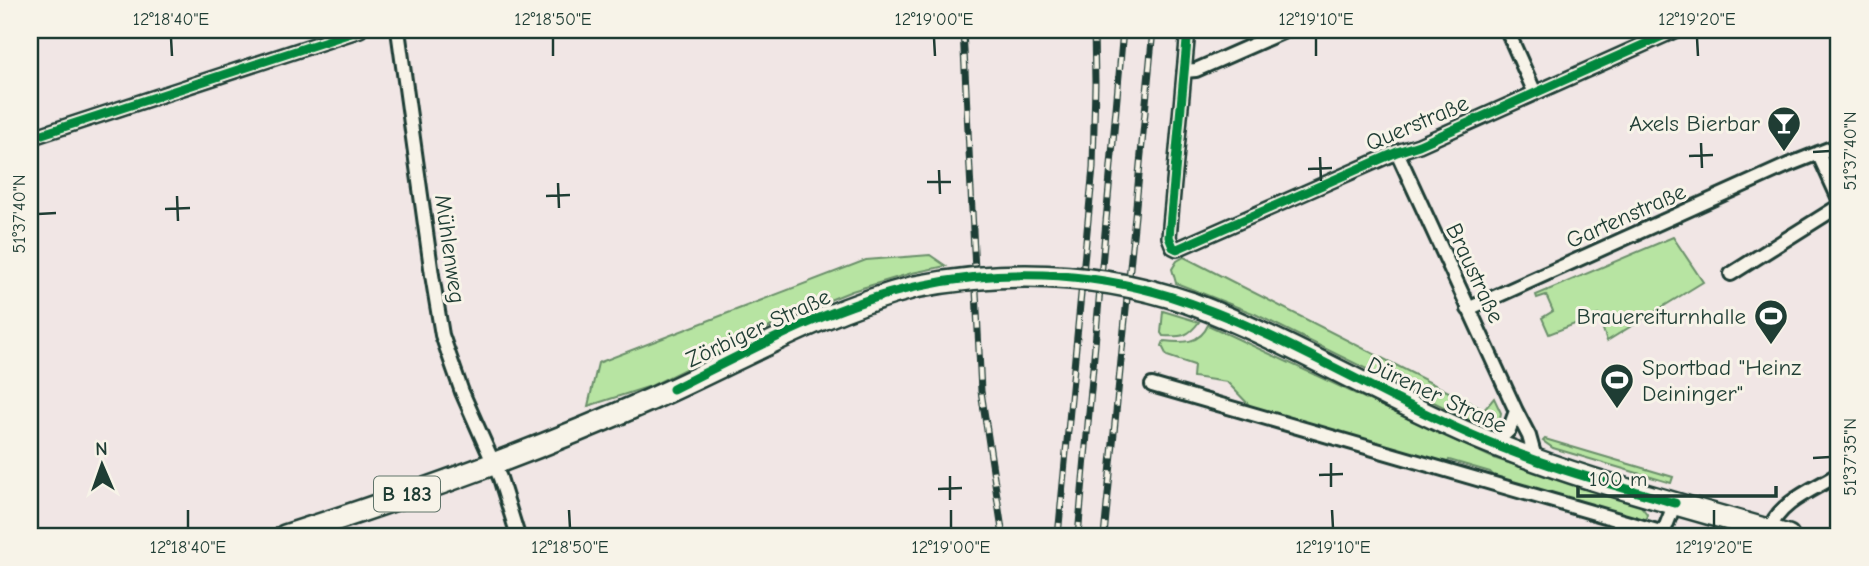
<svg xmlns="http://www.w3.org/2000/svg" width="1869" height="566" font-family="'Comic Neue',sans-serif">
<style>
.green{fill:#b7e4a2;stroke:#6b906b;stroke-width:2}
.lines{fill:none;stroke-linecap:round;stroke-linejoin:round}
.street-casing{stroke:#1f3d34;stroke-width:18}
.primary-casing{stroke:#1f3d34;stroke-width:26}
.street{stroke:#f7f3e8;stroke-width:12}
.primary{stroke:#f7f3e8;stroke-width:21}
.rail-casing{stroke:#1f3d34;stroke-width:7}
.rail{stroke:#f7f3e8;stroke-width:4.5;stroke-dasharray:13;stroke-linecap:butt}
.primary-bridge-casing{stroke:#1f3d34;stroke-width:26;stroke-linecap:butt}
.primary-bridge{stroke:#f7f3e8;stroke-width:21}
.cycleway-casing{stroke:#f7f3e8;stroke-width:13}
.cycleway{stroke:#00873e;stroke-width:9}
.ticks{fill:none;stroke:#1f3d34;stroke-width:2.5}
.labels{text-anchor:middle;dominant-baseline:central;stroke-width:6;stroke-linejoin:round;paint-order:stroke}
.shield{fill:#f7f3e8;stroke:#60746a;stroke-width:2}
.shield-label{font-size:21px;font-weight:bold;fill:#1f3d34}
.street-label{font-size:23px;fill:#1f3d34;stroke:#f7f3e8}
.poi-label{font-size:23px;fill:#1f3d34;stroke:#f7f3e8;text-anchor:end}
.neatline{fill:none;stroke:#1f3d34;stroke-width:2.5}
.ticks-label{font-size:18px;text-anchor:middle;fill:#1f3d34}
</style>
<rect width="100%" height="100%" fill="#f1e6e5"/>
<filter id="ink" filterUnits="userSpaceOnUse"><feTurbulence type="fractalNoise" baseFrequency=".0143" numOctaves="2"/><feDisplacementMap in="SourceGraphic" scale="14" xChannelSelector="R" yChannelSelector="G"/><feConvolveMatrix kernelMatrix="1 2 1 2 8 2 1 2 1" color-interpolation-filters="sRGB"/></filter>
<g filter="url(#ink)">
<!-- green -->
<path class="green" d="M 1673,237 L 1703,282 L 1607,341 L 1598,315 L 1549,334 L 1542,318 L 1553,311 L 1546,295 L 1537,298 L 1536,295 Z
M 930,255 L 946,266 L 912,273 L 852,291 L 800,312 L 651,386 L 588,406 L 598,363 L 866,260 Z
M 1184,257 L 1484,410 L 1494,398 L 1501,413 L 1499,423 L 1493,427 L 1484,427 L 1255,314 L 1176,283 L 1172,269 L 1177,261 Z
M 1163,311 L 1199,322 C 1188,337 1182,337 1163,336 L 1161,333 Z
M 1208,325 L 1493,458 L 1640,505 L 1647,514 L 1646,521 L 1498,480 L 1490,472 L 1449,460 L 1446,466 L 1253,409 L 1227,382 L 1193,377 L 1194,365 L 1167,356 L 1162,346 L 1164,341 C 1182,343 1200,344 1208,325 Z
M 1545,439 L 1673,477 L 1671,483 L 1553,448 L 1543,441 Z"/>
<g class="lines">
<!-- street casing -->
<g class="street-casing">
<path id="street" d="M 398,30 L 432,275 L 442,335 L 462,392 L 500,478 L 518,536
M 1188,30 L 1169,237 L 1173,247 L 1177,249 L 1397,152 L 1419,145 L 1676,30
M 1507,30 L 1535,93
M 1184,71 L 1196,70 L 1287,30
M 30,138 L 360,30
M 1397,152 L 1516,411 L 1529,436 L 1536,461
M 1818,153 L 1839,199
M 1731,274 L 1839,206
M 1468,309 L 1788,165 L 1839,145
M 1152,385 L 1664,533
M 1494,444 L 1509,430 L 1516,411
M 1769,531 C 1778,502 1815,489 1839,474
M 1662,536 L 1675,503"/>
</g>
<!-- primary casing -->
<g class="primary-casing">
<path id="primary" d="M 1190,303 C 1288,340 1378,395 1474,436 C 1575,479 1683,505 1788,536
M 285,536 C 410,496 533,452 652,399 C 740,360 821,311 915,287"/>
</g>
<!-- street -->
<use href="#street" class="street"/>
<!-- primary -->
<use href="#primary" class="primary"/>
<!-- rail casing -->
<g class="rail-casing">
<path id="rail" d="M 963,30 L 981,391 L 1003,536
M 1058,536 L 1093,168 L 1095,83 L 1094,30
M 1078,536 L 1123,30
M 1104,536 L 1153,30"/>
</g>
<!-- rail -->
<use href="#rail" class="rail"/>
<!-- primary-bridge casing -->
<g class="primary-bridge-casing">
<path id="primary-bridge" d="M 915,287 C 1008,269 1099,272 1190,303"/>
</g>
<!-- primary-bridge -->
<use href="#primary-bridge" class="primary-bridge"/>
<!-- cycleway casing -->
<g class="cycleway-casing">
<path id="cycleway" d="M 1188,30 L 1169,237 L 1173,247 L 1177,249 L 1397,152 L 1419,145 L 1676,30
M 30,138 L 360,30
M 673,389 C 751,350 829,306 915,287 C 998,268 1087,271 1169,296 C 1275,329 1370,391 1472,435 C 1537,464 1607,483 1675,503"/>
</g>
<!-- cycleway -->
<use href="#cycleway" class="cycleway"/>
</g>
</g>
<!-- ticks -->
<path class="ticks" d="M 171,38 L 172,56M 553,38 L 553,56M 934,38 L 935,56M 1316,38 L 1316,56M 1697,38 L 1698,56M 1701,143 L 1702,168M 1813,152 L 1830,151M 1689,156 L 1713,155M 1320,157 L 1321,181M 1308,169 L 1332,168M 939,170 L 940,194M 927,182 L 951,182M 558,183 L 559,208M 177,196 L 178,221M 546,196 L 570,195M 165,209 L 190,208M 38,214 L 56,213M 1813,458 L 1830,457M 1331,463 L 1331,487M 1319,475 L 1343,474M 950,476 L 950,500M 938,489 L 962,488M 188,510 L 188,528M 569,510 L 570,528M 951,510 L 951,528M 1332,510 L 1333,528M 1714,510 L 1714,528"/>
<!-- icons -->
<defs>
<g id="bar-pin" transform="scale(1.75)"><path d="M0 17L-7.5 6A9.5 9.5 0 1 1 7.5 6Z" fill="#1f3d34" stroke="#f7f3e8"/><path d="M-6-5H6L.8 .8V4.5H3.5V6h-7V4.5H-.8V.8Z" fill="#fff"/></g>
<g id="stadium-pin" transform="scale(1.75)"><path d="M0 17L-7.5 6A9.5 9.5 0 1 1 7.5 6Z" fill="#1f3d34" stroke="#f7f3e8"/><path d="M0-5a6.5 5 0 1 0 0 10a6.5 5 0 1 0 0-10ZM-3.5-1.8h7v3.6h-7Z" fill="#fff"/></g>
</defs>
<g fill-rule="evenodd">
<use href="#bar-pin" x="1784" y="123"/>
<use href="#stadium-pin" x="1771" y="316"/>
<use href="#stadium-pin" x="1617" y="380"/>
</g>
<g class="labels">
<!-- shield labels -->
<rect class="shield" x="374" y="476.5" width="66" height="35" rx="5"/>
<g class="shield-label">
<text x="407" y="494">B 183</text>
</g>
<!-- street labels -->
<g class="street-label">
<text transform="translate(1417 123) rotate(-23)">Querstraße</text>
<text transform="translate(1626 216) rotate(-24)">Gartenstraße</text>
<text transform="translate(450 249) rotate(82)">Mühlenweg</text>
<text transform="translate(1475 273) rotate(65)">Braustraße</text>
<text transform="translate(758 328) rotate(-25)">Zörbiger Straße</text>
<text transform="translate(1437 395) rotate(25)">Dürener Straße</text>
</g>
<!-- poi labels -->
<g class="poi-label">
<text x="1760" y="123">Axels Bierbar</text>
<text x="1746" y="316">Brauereiturnhalle</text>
<text x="1642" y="367" text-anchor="start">Sportbad "Heinz<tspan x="1642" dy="26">Deininger"</tspan></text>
</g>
</g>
<!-- margin -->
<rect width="1869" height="566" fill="none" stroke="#f7f3e8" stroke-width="77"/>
<!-- north arrow -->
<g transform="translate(102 465) rotate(358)" stroke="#f7f3e8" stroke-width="5" paint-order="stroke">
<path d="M0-5L12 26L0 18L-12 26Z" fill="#1f3d34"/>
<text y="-10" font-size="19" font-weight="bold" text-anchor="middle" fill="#1f3d34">N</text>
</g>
<!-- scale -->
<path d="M1578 486v10h198v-10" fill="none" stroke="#1f3d34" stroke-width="3.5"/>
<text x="1589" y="486" font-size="21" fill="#1f3d34" stroke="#f7f3e8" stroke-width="5" paint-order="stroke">100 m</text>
<rect x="38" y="38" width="1792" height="490" class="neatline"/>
<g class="ticks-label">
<text x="171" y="25">12°18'40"E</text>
<text x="553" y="25">12°18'50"E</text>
<text x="934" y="25">12°19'00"E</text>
<text x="1316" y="25">12°19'10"E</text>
<text x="1697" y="25">12°19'20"E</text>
<text transform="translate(1850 151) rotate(-90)" y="6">51°37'40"N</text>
<text transform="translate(19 214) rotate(-90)" y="6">51°37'40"N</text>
<text transform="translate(1850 457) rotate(-90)" y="6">51°37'35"N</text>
<text x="188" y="553">12°18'40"E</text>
<text x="570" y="553">12°18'50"E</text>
<text x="951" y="553">12°19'00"E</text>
<text x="1333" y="553">12°19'10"E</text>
<text x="1714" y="553">12°19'20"E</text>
</g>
</svg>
